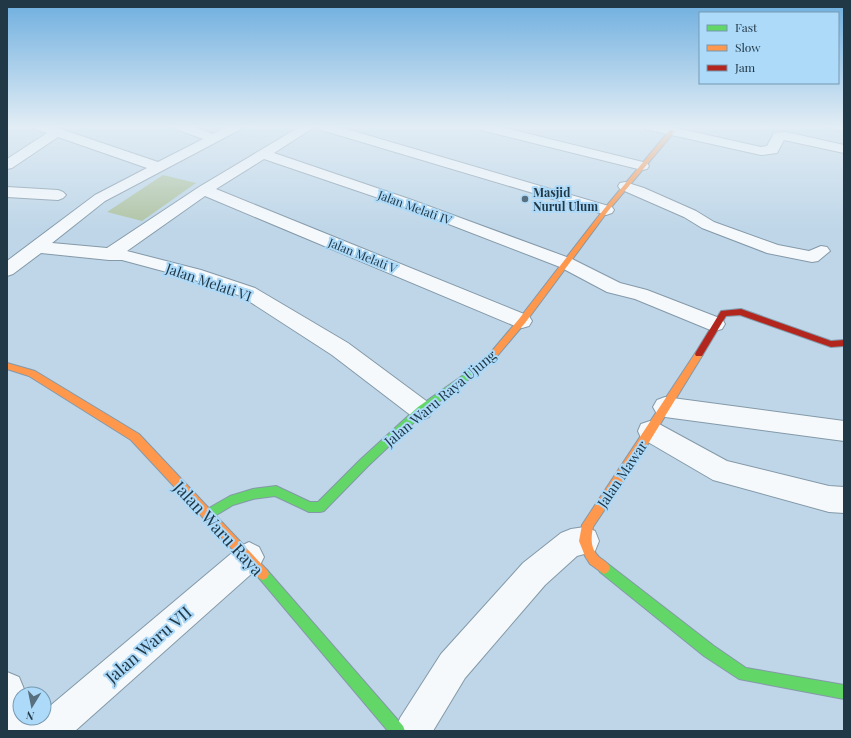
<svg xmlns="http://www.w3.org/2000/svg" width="851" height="738" font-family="'Playfair Display',serif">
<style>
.green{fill:#afc3a2}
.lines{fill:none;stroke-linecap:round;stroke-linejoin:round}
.street-casing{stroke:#8499a8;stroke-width:2}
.fast-casing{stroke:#8499a8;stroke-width:2}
.slow-casing{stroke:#8499a8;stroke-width:2}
.jam-casing{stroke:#8499a8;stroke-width:2}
.street{fill:#f5f9fc;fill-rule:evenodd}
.fast{fill:#63d668;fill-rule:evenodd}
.slow{fill:#ff974d;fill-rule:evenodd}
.jam{fill:#b3261e;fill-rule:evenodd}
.poi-dot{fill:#586f7f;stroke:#addaf9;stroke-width:1.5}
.labels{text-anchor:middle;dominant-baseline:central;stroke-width:4;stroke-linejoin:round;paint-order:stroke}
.far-poi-label{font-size:12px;font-weight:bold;fill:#213847;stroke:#addaf9;text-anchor:start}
.far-street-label{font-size:12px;fill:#213847;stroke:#addaf9}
.street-label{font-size:14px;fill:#213847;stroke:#addaf9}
.near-street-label{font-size:17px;fill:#213847;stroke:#addaf9}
</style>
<rect width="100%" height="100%" fill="#bed6e8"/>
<!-- green -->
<path class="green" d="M 163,175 L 196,183 L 142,221 L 107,212 Z"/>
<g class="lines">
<!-- street casing -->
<g class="street-casing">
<path id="street" d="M 33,126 L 52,126 L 158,162 L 203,139 L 176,129 L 174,126 L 192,126 L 213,134 L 227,126 L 243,126 L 241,129 L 105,201 L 52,243 L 107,248 L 199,187 L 301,126 L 336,126 L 612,207 L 614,210 L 612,213 L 606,215 L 600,213 L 318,129 L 316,126 L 274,153 L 412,200 L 572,259 L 620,283 L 647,290 L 722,319 L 725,324 L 722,329 L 715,331 L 708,329 L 635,299 L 607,292 L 560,267 L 402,206 L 264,159 L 216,189 L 529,316 L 532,321 L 529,326 L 522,328 L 515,326 L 205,196 L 127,251 L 201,270 L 255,288 L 348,343 L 429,403 L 433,410 L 429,417 L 421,420 L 413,417 L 332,355 L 241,296 L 189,278 L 122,260 L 109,260 L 41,253 L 13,274 L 7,276 L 7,261 L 95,195 L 147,168 L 58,137 L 12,168 L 7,169 L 7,159 L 47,133 L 35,129 Z
M 475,126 L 497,126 L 647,163 L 649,166 L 647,169 L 642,170 L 477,129 Z
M 643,126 L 667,126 L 761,147 L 767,146 L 774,133 L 786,132 L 844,145 L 844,153 L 784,140 L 777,153 L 761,155 L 649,130 L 645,129 Z
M 830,126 L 844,126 L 844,131 L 832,129 Z
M 625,182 L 644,188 L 696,211 L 714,222 L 778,245 L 809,251 L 821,246 L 827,247 L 830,251 L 818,261 L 812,262 L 767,253 L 702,228 L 684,217 L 620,189 L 618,186 L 620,183 Z
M 7,187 L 58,190 L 63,192 L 66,195 L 63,198 L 58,200 L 7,197 Z
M 665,397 L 844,421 L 844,441 L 665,417 L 657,414 L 653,407 L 657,400 Z
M 650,421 L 659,424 L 727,461 L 829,486 L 844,487 L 844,513 L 829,512 L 713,480 L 641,438 L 638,431 L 641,424 Z
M 585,527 L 595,531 L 599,541 L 595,551 L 577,556 L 545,585 L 465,678 L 433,731 L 395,731 L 400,718 L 441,654 L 523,563 L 561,533 L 571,529 Z
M 249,542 L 259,547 L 264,557 L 259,567 L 75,731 L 7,731 L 7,672 L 19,677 L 26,694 L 20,694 L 20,718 L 44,718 L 44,711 L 239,547 Z"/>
</g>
<!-- fast casing -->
<g class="fast-casing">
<path id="fast" d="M 489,357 L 492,358 L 493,360 L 492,362 L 424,413 L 368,466 L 324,511 L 320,512 L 309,512 L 275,496 L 253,499 L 233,505 L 208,520 L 204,519 L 202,515 L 204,511 L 230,496 L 253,489 L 276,486 L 310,502 L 318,502 L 360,460 L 418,407 Z
M 604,562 L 608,564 L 714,646 L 746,668 L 844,685 L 844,699 L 739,679 L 704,656 L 600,572 L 598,568 L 600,564 Z
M 263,568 L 267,570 L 403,726 L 405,731 L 388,731 L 259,578 L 257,574 L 259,570 Z"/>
</g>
<!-- slow casing -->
<g class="slow-casing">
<path id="slow" d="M 670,130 L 675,131 L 608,211 L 525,323 L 492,362 L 486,362 L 485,360 L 486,358 L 519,319 L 604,209 Z
M 699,351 L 703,354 L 702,356 L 643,452 L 593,527 C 591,538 590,548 599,557 C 604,561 608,562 610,568 L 608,572 L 604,574 L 590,564 L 585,556 L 579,541 L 582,525 L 696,352 Z
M 7,363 L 35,371 L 139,434 L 267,570 L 269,574 L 267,578 L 263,580 L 259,578 L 131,440 L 29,376 L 7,369 Z"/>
</g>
<!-- jam casing -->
<g class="jam-casing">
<path id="jam" d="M 741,309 L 831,341 L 844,340 L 844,346 L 831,347 L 740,315 L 726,316 L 702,356 L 696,356 L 695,354 L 696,352 L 721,311 Z"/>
</g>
<!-- street -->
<use href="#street" class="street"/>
<!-- fast -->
<use href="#fast" class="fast"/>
<!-- slow -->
<use href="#slow" class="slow"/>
<!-- jam -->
<use href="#jam" class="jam"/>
</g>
<!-- sky -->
<linearGradient id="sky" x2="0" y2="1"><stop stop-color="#6eaedf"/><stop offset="0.55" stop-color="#e2edf5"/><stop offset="1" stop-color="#e2edf5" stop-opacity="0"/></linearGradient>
<rect width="851" height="230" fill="url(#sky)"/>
<!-- markers -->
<circle class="poi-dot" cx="525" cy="199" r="4"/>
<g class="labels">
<!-- far-poi labels -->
<g class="far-poi-label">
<text x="533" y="192">Masjid<tspan x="533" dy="14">Nurul Ulum</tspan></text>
</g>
<!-- far-street labels -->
<g class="far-street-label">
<text transform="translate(415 207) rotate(20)">Jalan Melati IV</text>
<text transform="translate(363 255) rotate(22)">Jalan Melati V</text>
</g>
<!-- street labels -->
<g class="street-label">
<text transform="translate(209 282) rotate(19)">Jalan Melati VI</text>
<text transform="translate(440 398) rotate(-40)">Jalan Waru Raya Ujung</text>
<text transform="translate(622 474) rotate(-56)">Jalan Mawar</text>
</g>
<!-- near-street labels -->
<g class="near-street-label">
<text transform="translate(219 528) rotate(47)">Jalan Waru Raya</text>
<text transform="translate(148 644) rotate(-41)">Jalan Waru VII</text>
</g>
</g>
<!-- border -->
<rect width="851" height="738" fill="none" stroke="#213847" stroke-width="16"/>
<!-- legend -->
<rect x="699" y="12" width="140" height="72" fill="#addaf9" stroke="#7599b2"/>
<rect x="707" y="25" width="20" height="6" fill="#63d668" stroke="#7599b2"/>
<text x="735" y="32" font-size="12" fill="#213847">Fast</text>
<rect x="707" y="45" width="20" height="6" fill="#ff974d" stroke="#7599b2"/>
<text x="735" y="52" font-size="12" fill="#213847">Slow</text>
<rect x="707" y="65" width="20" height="6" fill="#b3261e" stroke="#7599b2"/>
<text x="735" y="72" font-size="12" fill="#213847">Jam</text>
<!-- north arrow -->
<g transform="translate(32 706) rotate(190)"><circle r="19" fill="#addaf9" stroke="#7599b2"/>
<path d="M0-3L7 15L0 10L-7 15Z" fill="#586f7f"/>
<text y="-6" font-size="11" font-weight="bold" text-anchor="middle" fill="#213847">N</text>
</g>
</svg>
